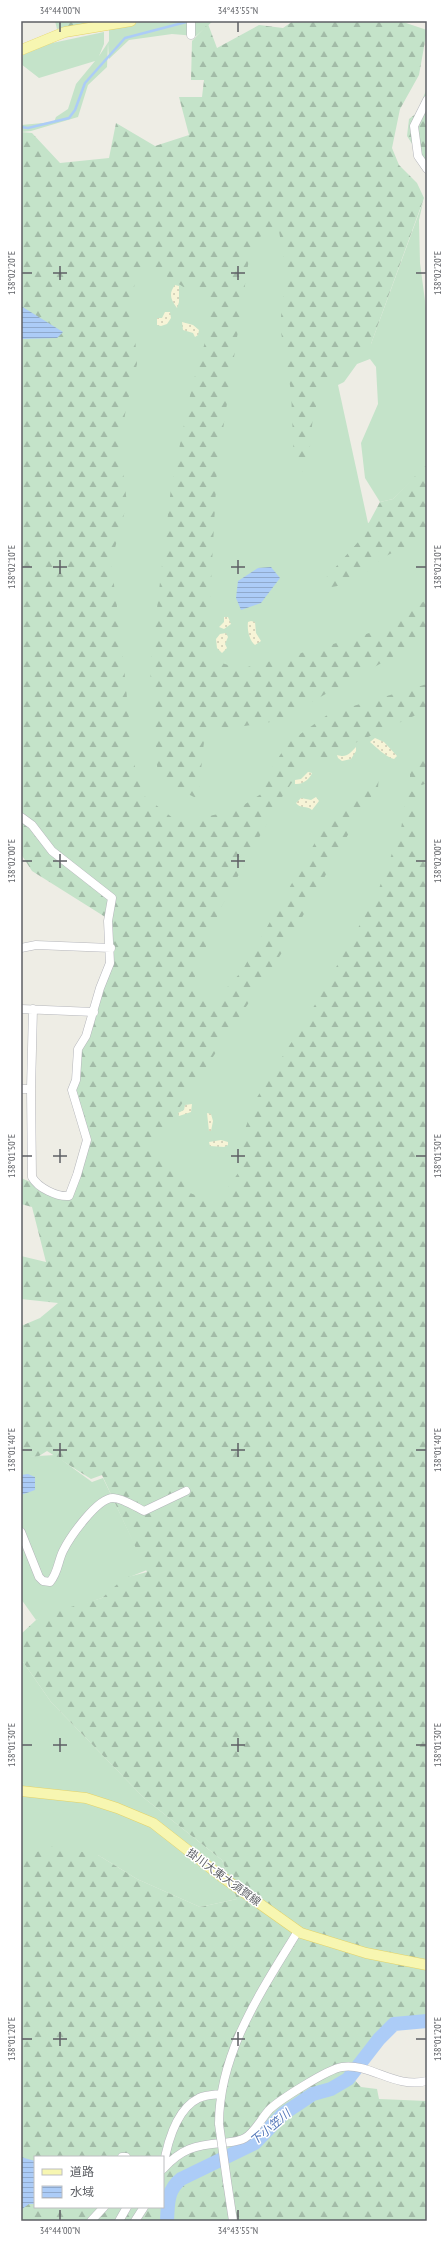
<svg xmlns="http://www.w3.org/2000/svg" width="448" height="2242" font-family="'PT Sans Narrow','Noto Sans JP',sans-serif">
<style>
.grass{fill:#c4e3c9}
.forest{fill:url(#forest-firs);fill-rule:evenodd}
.sand{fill:url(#sand-dots)}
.water{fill:url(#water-rules)}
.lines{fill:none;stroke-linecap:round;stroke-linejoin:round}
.stream{stroke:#acccf7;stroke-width:2.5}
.river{stroke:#acccf7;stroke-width:14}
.minor-casing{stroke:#b5b6bb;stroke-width:9}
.major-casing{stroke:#e4d368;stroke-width:11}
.minor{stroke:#fff;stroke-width:8}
.major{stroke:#f7f6b1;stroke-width:10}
.minor-bridge-casing{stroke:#b5b6bb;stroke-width:9;stroke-linecap:butt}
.minor-bridge{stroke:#fff;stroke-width:8}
.ticks{fill:none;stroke:#5d5f64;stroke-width:1.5}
.labels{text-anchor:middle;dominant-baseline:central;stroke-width:3;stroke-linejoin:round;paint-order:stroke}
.street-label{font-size:11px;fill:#5d5f64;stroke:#fff}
.water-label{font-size:12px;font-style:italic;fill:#5175b8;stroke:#fff}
.neatline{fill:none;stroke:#5d5f64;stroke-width:1.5}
.ticks-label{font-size:10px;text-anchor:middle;fill:#5d5f64}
</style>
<defs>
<pattern id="forest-firs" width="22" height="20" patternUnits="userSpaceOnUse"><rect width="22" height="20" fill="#c4e3c9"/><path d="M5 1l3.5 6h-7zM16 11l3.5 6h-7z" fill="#a2bba7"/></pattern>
<pattern id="sand-dots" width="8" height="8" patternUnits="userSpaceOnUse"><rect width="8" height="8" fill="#f7f4d7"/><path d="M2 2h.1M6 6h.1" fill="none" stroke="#cbc9b2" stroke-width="1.8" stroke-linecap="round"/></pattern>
<pattern id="water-rules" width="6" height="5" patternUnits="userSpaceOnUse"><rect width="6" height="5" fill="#acccf7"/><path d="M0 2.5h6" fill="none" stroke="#8fa9cc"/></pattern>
</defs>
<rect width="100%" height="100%" fill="#eeede5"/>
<!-- grass -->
<path class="grass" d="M 144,21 L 213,21 L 196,36 L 172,34 L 129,40 L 109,59 L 108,43 L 107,67 L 88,85 L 78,117 L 31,131 L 21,132 L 21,125 L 54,122 L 56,117 L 68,109 L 76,84 L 95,61 L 39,78 L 21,64 L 23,55 L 43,45 L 104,32 L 104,44 L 99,56 L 109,41 L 109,28 Z
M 423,202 L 419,220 L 420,263 L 427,316 L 427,466 L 393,499 L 380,502 L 365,478 L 361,443 L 378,404 L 376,367 L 370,359 L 357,364 L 344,382 L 338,385 L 368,523 L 427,506 L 427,904 L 220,1249 L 137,1140 L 102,736 L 126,245 L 285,216 L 371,344 Z
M 55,1455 L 92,1482 L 103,1478 L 147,1570 L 127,1578 L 102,1598 L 36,1620 L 21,1599 L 21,1457 Z
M 21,1659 L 51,1702 L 144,1798 L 222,1860 L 237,1899 L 200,1907 L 137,1879 L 98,1855 L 21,1857 Z"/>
<!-- forest -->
<path class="forest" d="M 55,21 L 99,21 L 57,29 Z
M 293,21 L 400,21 L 427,30 L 419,75 L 400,109 L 392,148 L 399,165 L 417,183 L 424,198 L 371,344 L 325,380 L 313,416 L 307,476 L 294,462 L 291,391 L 280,326 L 286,271 L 279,231 L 252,239 L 217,469 L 207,658 L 240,669 L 320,648 L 389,627 L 427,599 L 427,634 L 396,655 L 277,721 L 205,732 L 198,799 L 158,779 L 150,668 L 171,488 L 192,386 L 208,332 L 207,290 L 185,288 L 144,262 L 136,277 L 129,313 L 135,337 L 137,364 L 126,408 L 120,449 L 127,503 L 111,563 L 121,636 L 133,760 L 143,795 L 178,822 L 234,811 L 261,794 L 274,764 L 289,742 L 330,713 L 427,684 L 427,710 L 355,743 L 337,755 L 306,762 L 278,803 L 220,909 L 193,982 L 206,1005 L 213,1003 L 242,971 L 321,832 L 379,774 L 378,788 L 364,806 L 285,948 L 154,1146 L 183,1173 L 188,1192 L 216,1204 L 241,1169 L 241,1140 L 256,1099 L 316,1003 L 377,894 L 401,829 L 407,790 L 415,792 L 418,799 L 417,852 L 427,854 L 427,2016 L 387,2025 L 351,2076 L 361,2087 L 377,2089 L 379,2099 L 427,2101 L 427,2221 L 21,2221 L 21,1857 L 54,1846 L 98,1855 L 137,1879 L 200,1907 L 237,1899 L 222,1860 L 144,1798 L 51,1702 L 21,1659 L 21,1634 L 36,1620 L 50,1613 L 102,1598 L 124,1578 L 147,1572 L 102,1475 L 91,1479 L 47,1451 L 39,1456 L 21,1458 L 21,1326 L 40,1318 L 58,1303 L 21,1299 L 21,1256 L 46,1262 L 32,1207 L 21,1204 L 21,1178 L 68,1198 L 87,1140 L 74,1091 L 80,1050 L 113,961 L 110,920 L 32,871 L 21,854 L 21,132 L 32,133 L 60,163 L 109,158 L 116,123 L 155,146 L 189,135 L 179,97 L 202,97 L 204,80 L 191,80 L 192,41 L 208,24 L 217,48 L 259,25 L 283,28 ZM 35,2157 L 163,2157 L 163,2207 L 35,2207 Z
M 427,88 L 427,167 L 407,136 L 409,119 L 417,113 Z
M 427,466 L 427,541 L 418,540 L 382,558 L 354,583 L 315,590 L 359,541 L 380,502 L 393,499 L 424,467 Z
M 427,756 L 427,783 L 422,785 L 410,778 L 410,772 Z"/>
<!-- sand -->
<path class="sand" d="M 175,285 L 179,286 L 179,302 L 177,308 C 171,300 168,294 175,285 Z
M 165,312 L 170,312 L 171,318 L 167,324 L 161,326 L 157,325 L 157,318 L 162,318 Z
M 182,322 L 193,325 L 199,330 L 198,335 L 195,337 L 193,333 L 183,330 Z
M 224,617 L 228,617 L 231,624 L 224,629 L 219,627 L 224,622 Z
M 251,621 L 255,622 L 256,633 L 261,641 L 255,645 C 249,640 247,629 248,622 Z
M 226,633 L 228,637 L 225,644 L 227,648 L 222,653 L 217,648 L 216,639 L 220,634 Z
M 375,738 L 384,742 L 397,756 L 394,759 C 386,757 376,747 370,742 Z
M 356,747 L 356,751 L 351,759 L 342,761 L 338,758 L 337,755 C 347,758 349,754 356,747 Z
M 308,772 L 312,773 C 310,779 302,785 295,784 L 295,780 L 301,779 Z
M 316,797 L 319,801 L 312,810 C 307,805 300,809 296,803 L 301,798 L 311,800 Z
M 192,1104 L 191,1112 L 179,1116 L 178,1113 L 184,1110 L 185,1105 Z
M 207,1113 L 211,1114 L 213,1121 L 211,1131 L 209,1131 Z
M 221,1140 L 228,1142 L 228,1145 L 224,1147 L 210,1146 L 209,1142 Z"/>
<!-- water -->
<path class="water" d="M 21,306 L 63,332 L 57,338 L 21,339 Z
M 271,567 L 280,578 L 261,603 L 241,610 L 236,598 L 238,581 L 258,568 Z
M 28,1474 L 35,1477 L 35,1490 L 21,1495 L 21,1475 Z
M 21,2157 L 35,2161 L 35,2204 L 29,2204 L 22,2209 Z"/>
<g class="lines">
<!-- stream -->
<path class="stream" d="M 21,127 L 28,128 L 69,118 L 75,110 L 85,83 L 125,38 L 190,21"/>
<!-- river -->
<path class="river" d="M 167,2221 C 168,2204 167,2190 181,2179 L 255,2143 L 283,2114 L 313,2094 L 331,2089 L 348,2079 L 379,2039 L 394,2024 L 427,2021"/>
<!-- minor casing -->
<g class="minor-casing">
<path id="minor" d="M 191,21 L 191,35
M 427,100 L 414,126 L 418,156 L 427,169
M 21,817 L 32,825 L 52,851 L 112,898 L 108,921 L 110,963 L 100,988 L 86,1036 L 78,1049 L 76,1080 L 72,1090 L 87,1140 L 77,1175 L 69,1196 C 57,1197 38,1188 32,1177 L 31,1089 L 33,1009
M 21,948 L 36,945 L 111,948
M 21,1009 L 94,1012
M 21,1089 L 31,1089
M 21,1532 L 39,1577 L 43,1581 L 50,1582 C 58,1573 58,1561 63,1551 C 70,1537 97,1498 113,1498 C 122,1498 136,1507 144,1511 L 186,1491
M 219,2124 C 219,2052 262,1990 298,1931
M 122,2157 L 126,2157
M 163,2168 C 167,2144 176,2109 199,2098 C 206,2095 213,2095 221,2094
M 163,2169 C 181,2149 195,2145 222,2143 C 230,2142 238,2142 245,2138 C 255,2132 261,2119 269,2110 C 279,2100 328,2069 342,2067 C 372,2063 394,2089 427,2081
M 227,2181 L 233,2221
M 91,2221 L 104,2207
M 119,2221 L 127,2207
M 135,2221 L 144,2207"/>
</g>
<!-- major casing -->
<g class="major-casing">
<path id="major" d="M 21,50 L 65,32 L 131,21
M 21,1791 L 86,1798 L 117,1808 L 153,1823 L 222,1877 L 301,1933 L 366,1953 L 427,1965"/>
</g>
<!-- minor -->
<use href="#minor" class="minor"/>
<!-- major -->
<use href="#major" class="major"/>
<!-- minor-bridge casing -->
<g class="minor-bridge-casing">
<path id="minor-bridge" d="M 219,2124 L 227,2181"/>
</g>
<!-- minor-bridge -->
<use href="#minor-bridge" class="minor-bridge"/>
</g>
<!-- ticks -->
<path class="ticks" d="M 60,22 L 60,32M 238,22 L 238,32M 60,266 L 60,280M 238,266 L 238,280M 22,273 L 32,273M 53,273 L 67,273M 231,273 L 245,273M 416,273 L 426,273M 60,560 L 60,574M 238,560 L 238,574M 22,567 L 32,567M 53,567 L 67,567M 231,567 L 245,567M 416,567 L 426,567M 60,854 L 60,868M 238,854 L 238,868M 22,861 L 32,861M 53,861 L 67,861M 231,861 L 245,861M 416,861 L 426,861M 60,1149 L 60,1163M 238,1149 L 238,1163M 22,1156 L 32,1156M 53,1156 L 67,1156M 231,1156 L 245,1156M 416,1156 L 426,1156M 60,1443 L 60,1457M 238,1443 L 238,1457M 22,1450 L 32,1450M 53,1450 L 67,1450M 231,1450 L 245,1450M 416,1450 L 426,1450M 60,1738 L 60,1752M 238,1738 L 238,1752M 22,1745 L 32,1745M 53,1745 L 67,1745M 231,1745 L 245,1745M 416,1745 L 426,1745M 60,2032 L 60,2046M 238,2032 L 238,2046M 22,2039 L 32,2039M 53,2039 L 67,2039M 231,2039 L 245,2039M 416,2039 L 426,2039M 60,2210 L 60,2220M 238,2210 L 238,2220"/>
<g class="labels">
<!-- street labels -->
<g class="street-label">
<text transform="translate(224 1877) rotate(36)">掛川大東大須賀線</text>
</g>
<!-- water labels -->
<g class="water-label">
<text transform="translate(270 2127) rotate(-40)">下小笠川</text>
</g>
</g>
<!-- border -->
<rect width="448" height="2242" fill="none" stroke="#ffffff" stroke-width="44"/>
<!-- legend -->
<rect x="34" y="2156" width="130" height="52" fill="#ffffff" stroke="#bebfc1"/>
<rect x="42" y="2169" width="20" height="6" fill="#f7f6b1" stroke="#bebfc1"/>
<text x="70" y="2176" font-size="12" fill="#5d5f64">道路</text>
<rect x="42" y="2186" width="20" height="12" fill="url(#water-rules)" stroke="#bebfc1"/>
<text x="70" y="2196" font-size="12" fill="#5d5f64">水域</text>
<rect x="22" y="22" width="404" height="2198" class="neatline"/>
<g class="ticks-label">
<text x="60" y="14">34°44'00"N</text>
<text x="238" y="14">34°43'55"N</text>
<text transform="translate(437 273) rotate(-90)" y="4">138°02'20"E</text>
<text transform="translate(11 273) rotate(-90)" y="4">138°02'20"E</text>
<text transform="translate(11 567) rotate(-90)" y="4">138°02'10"E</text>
<text transform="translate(437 567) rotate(-90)" y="4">138°02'10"E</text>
<text transform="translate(437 861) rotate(-90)" y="4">138°02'00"E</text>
<text transform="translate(11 861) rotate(-90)" y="4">138°02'00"E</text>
<text transform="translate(437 1156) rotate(-90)" y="4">138°01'50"E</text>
<text transform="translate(11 1156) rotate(-90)" y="4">138°01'50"E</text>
<text transform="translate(11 1450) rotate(-90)" y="4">138°01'40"E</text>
<text transform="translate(437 1450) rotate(-90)" y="4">138°01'40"E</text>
<text transform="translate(437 1745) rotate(-90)" y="4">138°01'30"E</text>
<text transform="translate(11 1745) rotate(-90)" y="4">138°01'30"E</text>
<text transform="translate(437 2039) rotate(-90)" y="4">138°01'20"E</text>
<text transform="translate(11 2039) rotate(-90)" y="4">138°01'20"E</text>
<text x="60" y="2234">34°44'00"N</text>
<text x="238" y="2234">34°43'55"N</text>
</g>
</svg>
